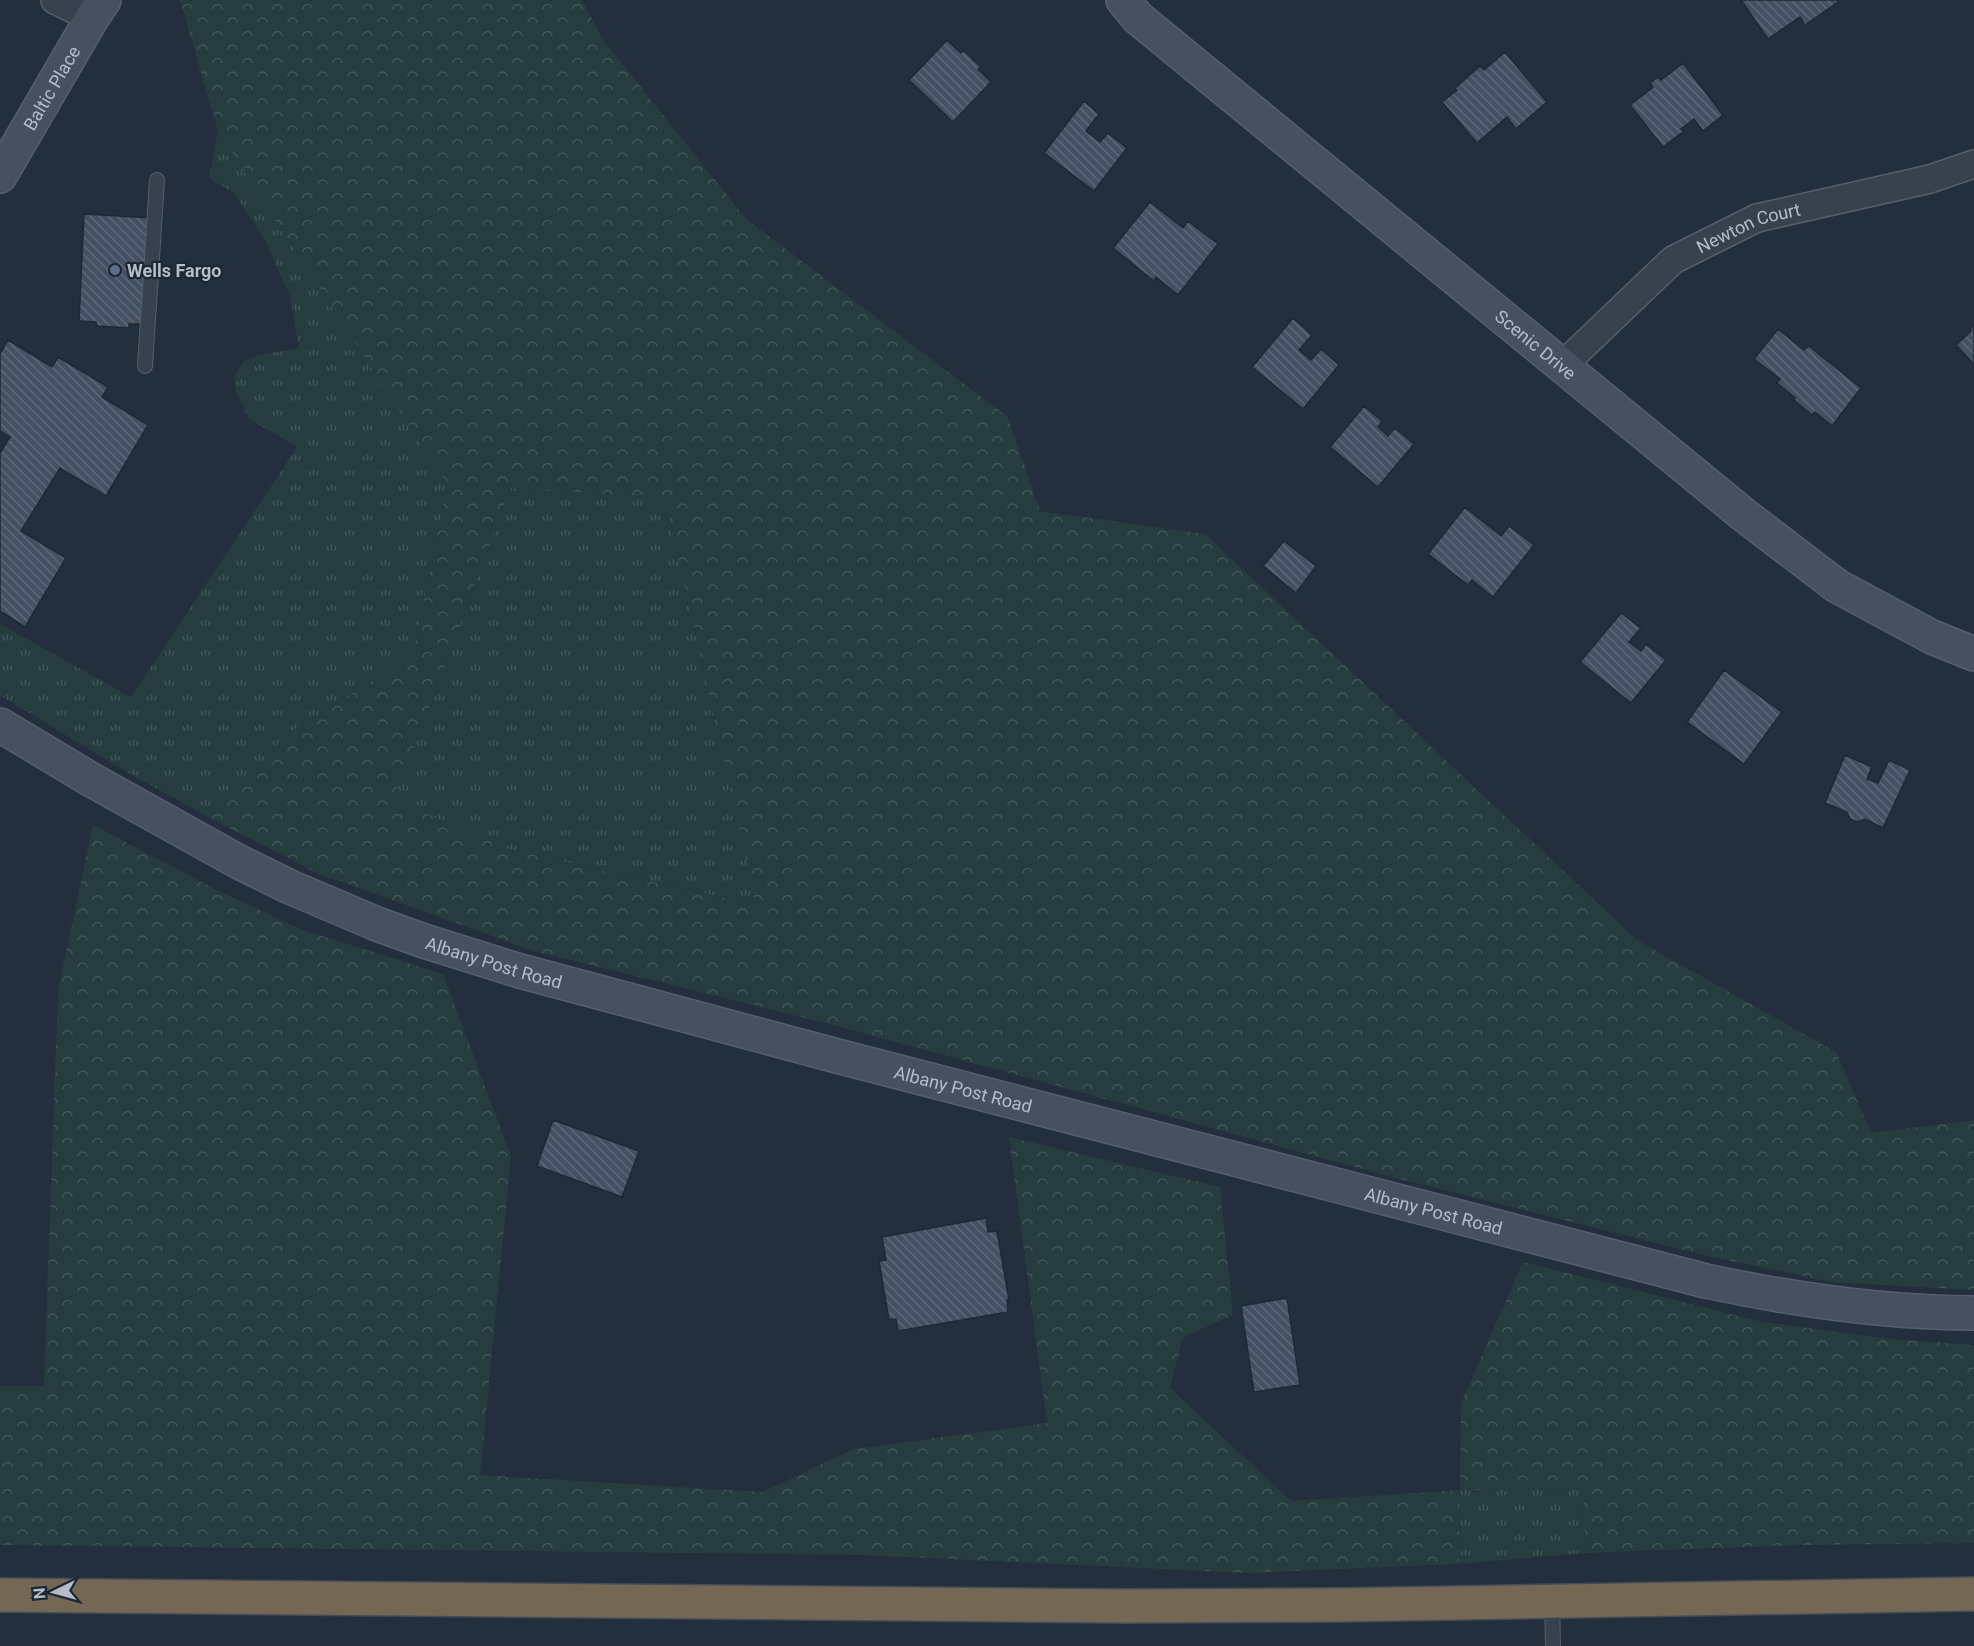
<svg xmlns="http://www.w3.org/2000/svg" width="1974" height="1646" font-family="Roboto,sans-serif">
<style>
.grass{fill:url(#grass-tufts)}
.forest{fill:url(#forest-crowns);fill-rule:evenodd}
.building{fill:url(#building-back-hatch);stroke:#1f2835;stroke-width:1.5}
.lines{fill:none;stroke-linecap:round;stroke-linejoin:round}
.lane-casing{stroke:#565f6c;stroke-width:16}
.street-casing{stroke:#565f6c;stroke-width:30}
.secondary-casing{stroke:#565f6c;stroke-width:36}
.highway-casing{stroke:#434c59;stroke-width:36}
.lane{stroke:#38414e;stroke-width:14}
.street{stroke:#38414e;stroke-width:27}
.secondary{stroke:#465061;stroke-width:33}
.highway{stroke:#746855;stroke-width:33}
.service-dot{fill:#5c6f8a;stroke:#1d2633;stroke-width:2}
.labels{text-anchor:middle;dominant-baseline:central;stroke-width:4.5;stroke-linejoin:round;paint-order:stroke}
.street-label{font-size:18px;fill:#b4bcc9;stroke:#1d2633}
.poi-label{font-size:18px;font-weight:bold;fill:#b4bcc9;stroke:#1d2633;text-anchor:start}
</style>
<defs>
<pattern id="grass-tufts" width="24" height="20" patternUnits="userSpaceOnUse" patternTransform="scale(1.5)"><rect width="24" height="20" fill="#263c3f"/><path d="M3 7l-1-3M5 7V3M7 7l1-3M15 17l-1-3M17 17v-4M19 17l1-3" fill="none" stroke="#435659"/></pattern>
<pattern id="forest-crowns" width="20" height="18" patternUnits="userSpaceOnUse" patternTransform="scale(1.5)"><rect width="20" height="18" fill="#263c3f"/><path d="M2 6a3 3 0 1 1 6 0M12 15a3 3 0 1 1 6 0" fill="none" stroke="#435659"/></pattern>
<pattern id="building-back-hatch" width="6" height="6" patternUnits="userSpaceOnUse" patternTransform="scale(1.5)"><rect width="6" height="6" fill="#455162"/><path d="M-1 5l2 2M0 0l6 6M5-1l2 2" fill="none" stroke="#5d6877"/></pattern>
</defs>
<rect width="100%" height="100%" fill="#242f3e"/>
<!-- grass -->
<path class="grass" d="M 218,131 L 447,484 L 413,655 L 289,733 L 210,818 L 127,772 L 0,695 L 0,624 L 131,697 L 297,447 L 249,419 L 236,392 L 234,377 L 243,362 L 258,355 L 299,348 L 290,296 L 265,240 L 234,193 L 209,178 Z
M 510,488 L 665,498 L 757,905 L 508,849 L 392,799 L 446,664 Z
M 1583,1488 L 1585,1553 L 1459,1564 L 1460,1490 Z"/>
<!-- forest -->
<path class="forest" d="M 180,0 L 582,0 L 604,41 L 746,219 L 1008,417 L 1040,511 L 1205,534 L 1637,940 L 1836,1052 L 1871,1133 L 1974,1120 L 1974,1290 L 1831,1282 L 1708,1256 L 1396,1178 L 822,1022 L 534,951 L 317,873 L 210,818 L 289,733 L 413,655 L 447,484 L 218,131 ZM 510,488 L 665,498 L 756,905 L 508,849 L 393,799 L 446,664 Z
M 93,825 L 213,888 L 300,929 L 443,974 L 511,1156 L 480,1475 L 763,1492 L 853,1449 L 1047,1423 L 1009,1137 L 1220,1187 L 1233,1315 L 1183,1337 L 1170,1388 L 1291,1501 L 1460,1490 L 1461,1403 L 1523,1262 L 1762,1322 L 1891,1339 L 1974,1345 L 1974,1543 L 1803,1545 L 1585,1553 L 1583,1488 L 1460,1490 L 1459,1564 L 1247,1573 L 864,1555 L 0,1545 L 0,1386 L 44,1386 L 58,991 Z"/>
<!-- building -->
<path class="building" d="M 1741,0 L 1837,0 L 1838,2 L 1805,25 L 1800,17 L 1768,39 Z
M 947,40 L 961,53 L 963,50 L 981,67 L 978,69 L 991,82 L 953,122 L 909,80 Z
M 1505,52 L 1547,102 L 1516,129 L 1507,117 L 1477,143 L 1442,102 L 1457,90 L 1455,88 L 1480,66 L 1484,70 Z
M 1683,63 L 1723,115 L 1703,131 L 1694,119 L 1681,129 L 1684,131 L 1663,147 L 1630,105 L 1653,87 L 1650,83 L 1658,77 L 1661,80 Z
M 1084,101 L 1099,114 L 1086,131 L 1100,142 L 1108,133 L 1127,148 L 1094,191 L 1044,153 Z
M 1150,202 L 1183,228 L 1188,221 L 1218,244 L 1178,295 L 1156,277 L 1154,281 L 1113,248 Z
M 84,214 L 152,218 L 146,324 L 129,324 L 129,328 L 97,326 L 96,322 L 79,321 Z
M 1293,318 L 1312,335 L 1299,350 L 1311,360 L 1321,349 L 1339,365 L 1303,409 L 1252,367 Z
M 1974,324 L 1974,364 L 1956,345 L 1971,331 L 1970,329 Z
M 1778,329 L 1804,350 L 1809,346 L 1861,388 L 1832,426 L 1815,412 L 1812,415 L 1794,400 L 1795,398 L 1777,383 L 1780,379 L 1754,359 Z
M 8,340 L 52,367 L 58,357 L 108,387 L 102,397 L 148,425 L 106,496 L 60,468 L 21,531 L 66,558 L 25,627 L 0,611 L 0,453 L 10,437 L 0,431 L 0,354 Z
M 1364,406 L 1382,421 L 1378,427 L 1388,436 L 1395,428 L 1414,444 L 1378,487 L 1330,447 Z
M 1465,507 L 1501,536 L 1509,526 L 1534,545 L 1493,597 L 1472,580 L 1468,585 L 1428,554 Z
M 1284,541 L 1316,566 L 1296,593 L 1263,566 Z
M 1621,613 L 1641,628 L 1629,642 L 1641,651 L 1646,644 L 1666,660 L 1631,703 L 1580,662 Z
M 1724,670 L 1782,712 L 1744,764 L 1687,722 Z
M 1845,755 L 1872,767 L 1867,779 L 1878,783 L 1889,760 L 1910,770 L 1883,828 L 1865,819 L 1858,822 L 1850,819 L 1847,812 L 1825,803 Z
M 553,1120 L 639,1151 L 622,1197 L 537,1166 Z
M 986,1218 L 988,1232 L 997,1231 L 1009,1300 L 1007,1300 L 1008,1312 L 898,1331 L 896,1319 L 889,1320 L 879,1261 L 886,1260 L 882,1237 Z
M 1287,1298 L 1300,1385 L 1254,1392 L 1241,1306 Z"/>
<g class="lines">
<!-- lane casing -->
<g class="lane-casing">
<path id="lane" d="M 145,366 L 157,180
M 1552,1601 L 1553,1646"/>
</g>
<!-- street casing -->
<g class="street-casing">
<g id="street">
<path d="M 55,0 L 92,18"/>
<path id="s1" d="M 1562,366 L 1673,260 L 1757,218 L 1930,179 L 1974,164"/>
</g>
</g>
<!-- secondary casing -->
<g class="secondary-casing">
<g id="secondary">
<path id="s2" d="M 1123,0 L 1138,18 L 1744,515 L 1837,586 L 1932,637 L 1974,654"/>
<path id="s3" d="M 0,176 L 92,18 L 104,0"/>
<path id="s4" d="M 0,725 L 90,779 L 239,862 L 290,887 L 377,924 L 424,941 L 520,971 L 841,1057 L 1706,1281 C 1795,1300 1883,1313 1974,1313"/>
</g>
</g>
<!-- highway casing -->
<g class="highway-casing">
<path id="highway" d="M 0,1595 L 1127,1606 L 1338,1605 L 1974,1594"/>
</g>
<!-- lane -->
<use href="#lane" class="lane"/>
<!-- street -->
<use href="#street" class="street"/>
<!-- secondary -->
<use href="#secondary" class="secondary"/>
<!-- highway -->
<use href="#highway" class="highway"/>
</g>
<!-- markers -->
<circle class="service-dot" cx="115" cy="270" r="6"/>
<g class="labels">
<!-- street labels -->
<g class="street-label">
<text stroke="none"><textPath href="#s3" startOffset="102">Baltic Place</textPath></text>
<text stroke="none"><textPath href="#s1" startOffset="236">Newton Court</textPath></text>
<text stroke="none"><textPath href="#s2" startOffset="538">Scenic Drive</textPath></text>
<text stroke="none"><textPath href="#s4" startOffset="550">Albany Post Road</textPath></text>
<text stroke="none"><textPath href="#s4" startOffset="1036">Albany Post Road</textPath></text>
<text stroke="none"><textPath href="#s4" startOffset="1522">Albany Post Road</textPath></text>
</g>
<!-- poi labels -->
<g class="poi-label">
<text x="127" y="270">Wells Fargo</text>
</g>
</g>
<!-- north arrow -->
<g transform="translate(54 1592) rotate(265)" stroke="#1d2633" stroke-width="4.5" paint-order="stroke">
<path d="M0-4.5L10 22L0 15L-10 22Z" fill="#b4bcc9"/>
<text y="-9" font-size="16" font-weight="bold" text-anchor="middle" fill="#b4bcc9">N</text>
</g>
</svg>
